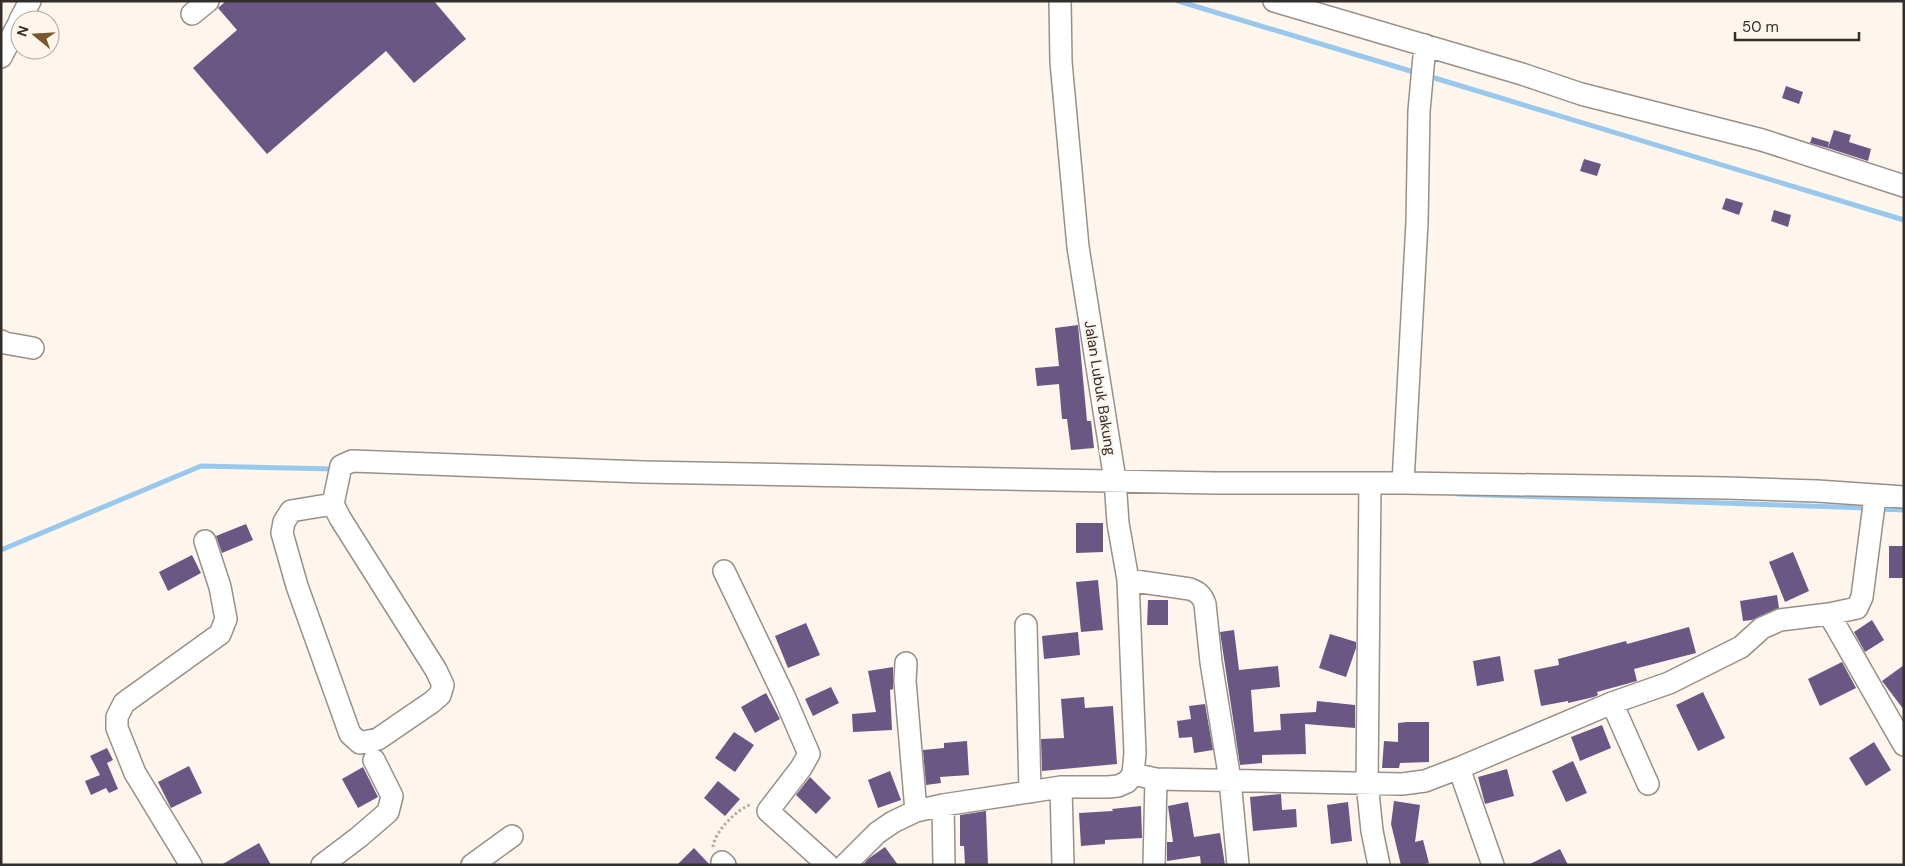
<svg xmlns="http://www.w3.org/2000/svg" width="1905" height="866" font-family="'DM Sans',sans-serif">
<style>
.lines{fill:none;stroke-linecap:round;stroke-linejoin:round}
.stream{stroke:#98c9ed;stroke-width:5}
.building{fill:#6b5783}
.minor-casing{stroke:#989088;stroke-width:24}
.path{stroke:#b3ada6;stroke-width:3;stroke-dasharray:2.5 2.5;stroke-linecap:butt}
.minor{stroke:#fff;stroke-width:21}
.labels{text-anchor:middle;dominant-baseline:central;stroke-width:5;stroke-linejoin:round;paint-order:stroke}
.street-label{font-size:15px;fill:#312e2b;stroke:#fef5ed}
</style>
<rect width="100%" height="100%" fill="#fef5ed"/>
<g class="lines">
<!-- stream -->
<path class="stream" d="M 1178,1 L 1417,73
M 1428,76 L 1904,220
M 1457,494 L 1868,508
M 1879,509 L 1904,510
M 1,550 L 201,466 L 336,469"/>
</g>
<!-- building -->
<path class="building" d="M 226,1 L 434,1 L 466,39 L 414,83 L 386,51 L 267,154 L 193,68 L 237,30 L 218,8 Z
M 1786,86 L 1803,92 L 1799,104 L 1782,98 Z
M 1834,130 L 1851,135 L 1849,142 L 1871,149 L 1868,161 L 1828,148 Z
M 1812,137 L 1829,142 L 1828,148 L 1810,143 Z
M 1584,159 L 1601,164 L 1597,176 L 1580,171 Z
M 1726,198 L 1743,203 L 1739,215 L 1722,209 Z
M 1774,210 L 1791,215 L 1788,227 L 1771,221 Z
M 1078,325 L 1087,421 L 1091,421 L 1094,448 L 1071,450 L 1067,419 L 1062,419 L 1059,384 L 1037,386 L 1035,368 L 1059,366 L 1055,328 Z
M 1076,523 L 1103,523 L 1103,552 L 1076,553 Z
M 246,524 L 253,540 L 222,553 L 216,536 Z
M 1889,546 L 1904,546 L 1904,578 L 1889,578 Z
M 1793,552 L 1809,591 L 1785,602 L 1769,562 Z
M 192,555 L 201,573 L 168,591 L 159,572 Z
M 1098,580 L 1103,630 L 1081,632 L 1076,582 Z
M 1777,595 L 1779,608 L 1752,620 L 1743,621 L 1740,601 Z
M 1148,600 L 1168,600 L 1168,625 L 1147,625 Z
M 1872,620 L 1884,640 L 1865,652 L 1854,632 Z
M 806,623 L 820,655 L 788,668 L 775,636 Z
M 1689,627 L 1696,653 L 1634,669 L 1637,681 L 1597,692 L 1598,695 L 1594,697 L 1568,703 L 1568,701 L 1541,706 L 1534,670 L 1559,665 L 1558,659 L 1626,641 L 1627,644 Z
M 1234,630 L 1239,670 L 1278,666 L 1280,687 L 1251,690 L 1254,732 L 1281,730 L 1280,714 L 1316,712 L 1317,701 L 1355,705 L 1355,728 L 1305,724 L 1306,754 L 1262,755 L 1262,763 L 1240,765 L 1220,632 Z
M 1078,632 L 1080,655 L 1044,659 L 1042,636 Z
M 1330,634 L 1356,642 L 1356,648 L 1346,677 L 1319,668 Z
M 1500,656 L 1504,681 L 1477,686 L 1473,661 Z
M 1842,662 L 1856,688 L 1820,706 L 1808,679 Z
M 1904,665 L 1904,710 L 1882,681 Z
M 893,667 L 893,689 L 890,690 L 892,730 L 853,732 L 852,714 L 876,712 L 868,671 Z
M 831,687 L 839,703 L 813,716 L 805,699 Z
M 1703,692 L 1725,738 L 1698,751 L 1676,705 Z
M 766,693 L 780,719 L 755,733 L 741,707 Z
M 1084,697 L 1085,708 L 1113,706 L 1117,764 L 1042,771 L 1041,739 L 1064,738 L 1061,699 Z
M 1205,704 L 1213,750 L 1194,753 L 1192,737 L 1179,738 L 1177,721 L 1191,719 L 1189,706 Z
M 1407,722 L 1429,722 L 1429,762 L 1400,763 L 1399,768 L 1382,768 L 1384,741 L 1398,742 L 1398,723 Z
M 1602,725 L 1611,748 L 1580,761 L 1571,737 Z
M 734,732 L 754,745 L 735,772 L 715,758 Z
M 967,741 L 969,775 L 940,777 L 941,783 L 926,785 L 923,750 L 944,748 L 944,743 Z
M 1874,742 L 1891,770 L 1866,786 L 1849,758 Z
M 107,748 L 113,760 L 107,763 L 118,789 L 109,793 L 106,788 L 91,795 L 85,781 L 100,775 L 90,756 Z
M 1573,761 L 1587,793 L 1566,802 L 1552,771 Z
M 189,766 L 202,793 L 171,808 L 158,782 Z
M 363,767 L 378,797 L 358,808 L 342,779 Z
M 1507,769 L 1514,796 L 1485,804 L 1478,777 Z
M 890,771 L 901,800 L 878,808 L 868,780 Z
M 810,777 L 831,798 L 816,814 L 796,795 Z
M 718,781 L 740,799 L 725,816 L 704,798 Z
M 1281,794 L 1282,810 L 1296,809 L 1297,827 L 1253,831 L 1250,797 Z
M 1394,801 L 1420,805 L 1415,842 L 1423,840 L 1429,863 L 1421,865 L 1401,865 L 1391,824 Z
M 1188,802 L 1194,837 L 1220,833 L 1225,865 L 1201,865 L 1200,856 L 1167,861 L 1167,842 L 1173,842 L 1168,806 Z
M 1348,802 L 1352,841 L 1331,844 L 1327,805 Z
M 1141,806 L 1142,838 L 1105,840 L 1105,844 L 1081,846 L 1079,813 L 1113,811 L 1112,809 Z
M 986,811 L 988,865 L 965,865 L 964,846 L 960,846 L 960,815 Z
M 259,843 L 271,865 L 221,865 Z
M 885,847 L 898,865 L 863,865 L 868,859 Z
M 694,848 L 710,865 L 677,865 Z
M 1560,849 L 1568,865 L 1528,865 Z"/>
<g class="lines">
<!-- minor casing -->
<g class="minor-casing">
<path id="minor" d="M 1274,1 L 1522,74 L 1581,94 L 1762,140 L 1904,186
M 192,14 L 208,1
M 20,20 L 30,1
M 1,57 L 20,21
M 1,341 L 5,343 L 33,348
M 1370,483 L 1367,783 L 1372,831 L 1379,865
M 1403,483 L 1417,222 L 1419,111 L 1425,45
M 333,504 L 291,511 L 284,522 L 282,533 L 297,586 L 350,734 L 360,743 L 378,739 L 432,702 L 440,695 L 443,685 L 436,670 L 340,518 L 333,504 L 341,466 L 352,461 L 643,472 L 1216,483 L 1403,483 L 1726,488 L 1817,491 L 1904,497
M 724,571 L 784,696 L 809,754 L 801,768 L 768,811 L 828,865
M 1128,580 L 1190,589 C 1198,592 1202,595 1205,604 L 1211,662 L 1230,780 L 1238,865
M 1829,614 L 1904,745
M 1026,625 L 1030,792
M 906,663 L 905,681 L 916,811
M 1612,703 L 1648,784
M 1459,768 L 1493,865
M 1133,774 L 1156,779 L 1402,784 L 1425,781 L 1459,768 L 1612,703 L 1669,683 L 1741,647 L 1762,628 L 1780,620 L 1829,614 L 1857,608 L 1862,597 L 1875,497
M 1061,787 L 1063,865
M 943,805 L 944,865
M 722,862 L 725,865
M 191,865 L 135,773 L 117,728 L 117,717 L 124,703 L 220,634 L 226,619 L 220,587 L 205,541
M 322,865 L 359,837 L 388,812 L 392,796 L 374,760
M 472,865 L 512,836
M 845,865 L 877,833 L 893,822 L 916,811 L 943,805 L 1061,787 L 1108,787 L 1118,786 L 1127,782 L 1133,774 L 1135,753 L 1128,580 L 1118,523 L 1115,480 L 1078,247 L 1061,62 L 1060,1
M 1154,865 L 1156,779"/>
</g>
<!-- path -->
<path class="path" d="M 713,847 C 714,832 738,808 752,804"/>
<!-- minor -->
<use href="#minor" class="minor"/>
</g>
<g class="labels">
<!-- street labels -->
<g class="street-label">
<text transform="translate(1100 388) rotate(81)">Jalan Lubuk Bakung</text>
</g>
</g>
<!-- border -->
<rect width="1905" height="866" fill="none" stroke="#312e2b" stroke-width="5"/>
<!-- north arrow -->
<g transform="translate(35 35) rotate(288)"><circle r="24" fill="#fef5ed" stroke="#aca59f"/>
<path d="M0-4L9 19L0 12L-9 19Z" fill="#76582c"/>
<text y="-8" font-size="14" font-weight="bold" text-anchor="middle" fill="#312e2b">N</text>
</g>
<!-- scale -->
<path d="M1735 32v8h124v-8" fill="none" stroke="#312e2b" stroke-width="2.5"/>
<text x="1742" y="32" font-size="15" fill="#312e2b" stroke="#fef5ed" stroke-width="4" paint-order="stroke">50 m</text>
</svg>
